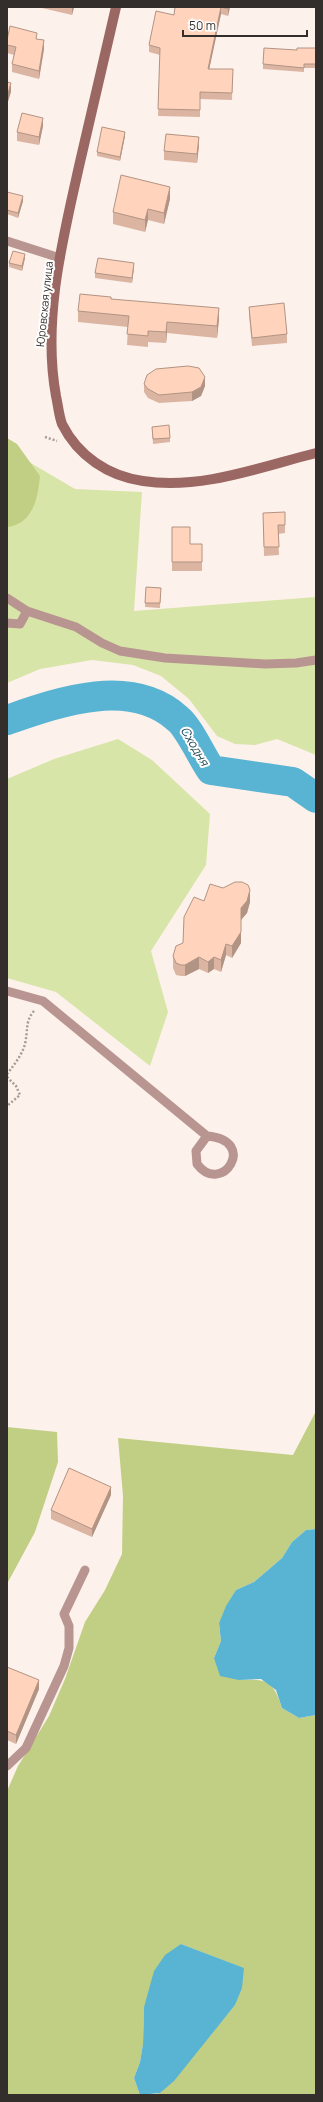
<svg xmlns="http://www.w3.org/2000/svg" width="323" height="2102" font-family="Manrope,sans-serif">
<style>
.green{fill:#d8e5a8}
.forest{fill:#c1cf85}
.water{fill:#59b4d3}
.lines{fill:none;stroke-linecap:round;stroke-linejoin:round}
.river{stroke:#59b4d3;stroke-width:30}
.path{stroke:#a69d98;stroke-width:2.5;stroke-dasharray:2 2;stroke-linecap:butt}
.lane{stroke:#b99591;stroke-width:9}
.secondary{stroke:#9a6763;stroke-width:10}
.wall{fill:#dbb5a2}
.shaded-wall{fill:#b29484}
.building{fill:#ffd3bc;stroke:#b29484}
.labels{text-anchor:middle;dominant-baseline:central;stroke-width:4;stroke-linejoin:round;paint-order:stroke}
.street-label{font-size:11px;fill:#332e2b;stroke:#fff}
.water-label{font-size:12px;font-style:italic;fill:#153f4c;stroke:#fff}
</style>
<rect width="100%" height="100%" fill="#fdf1eb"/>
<!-- green -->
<path class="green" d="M 7,449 L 75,489 L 142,492 L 134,611 L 316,597 L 316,755 L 277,739 L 255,745 L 235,744 L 217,736 L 189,699 L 161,676 L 133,665 L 92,660 L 40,669 L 7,683 Z
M 118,739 L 152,760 L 210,814 L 206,865 L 151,951 L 168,1012 L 150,1066 L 56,992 L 7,978 L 7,779 L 54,759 Z"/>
<!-- forest -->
<path class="forest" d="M 7,438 L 17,444 L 40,476 C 38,498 33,524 7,527 Z
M 316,1411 L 316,1529 L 306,1530 L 292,1542 L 282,1558 L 254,1582 L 236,1590 L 219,1623 L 221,1641 L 214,1658 L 239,1680 C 267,1679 273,1680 282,1708 L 299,1718 L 316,1715 L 316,2095 L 149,2095 L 160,2093 L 235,2005 L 243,1968 L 181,1944 L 144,2007 L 143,2044 L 140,2062 L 134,2078 L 140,2095 L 7,2095 L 7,1791 L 18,1766 L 49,1716 L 65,1679 L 85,1622 L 105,1590 L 122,1554 L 123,1496 L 118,1438 L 293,1455 Z
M 7,1427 L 57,1432 L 58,1462 L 35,1532 L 7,1584 Z"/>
<!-- water -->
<path class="water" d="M 316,1529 L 316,1715 L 299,1718 L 282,1708 L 276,1690 L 261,1679 L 239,1680 L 220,1676 L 214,1658 L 221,1641 L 219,1623 L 226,1606 L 236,1590 L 254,1582 L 282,1558 L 292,1542 L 306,1530 Z
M 181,1944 L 244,1968 L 242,1988 L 235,2005 L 174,2081 L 160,2093 L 140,2095 L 134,2078 L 140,2062 L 143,2044 L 144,2007 L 154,1971 L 165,1955 Z"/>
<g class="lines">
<!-- river -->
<path class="river" d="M 7,720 C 59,702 131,676 178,719 C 189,728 202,757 211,770 L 293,782 L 316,798"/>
<!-- path -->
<path class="path" d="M 45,437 L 57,441
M 7,1074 C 14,1065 22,1055 25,1044 C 28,1031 25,1021 34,1011
M 7,1077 L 16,1086 L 20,1095 L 7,1106"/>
<!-- lane -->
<path class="lane" d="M 7,241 L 60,258
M 7,598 L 27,611 L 76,627 L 102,643 L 120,651 L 165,658 L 265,664 L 296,663 L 316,660
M 7,623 L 20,624 L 27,611
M 7,991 L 43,1001 L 207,1136
M 207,1136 C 259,1140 222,1197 197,1164 L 196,1151 Z
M 7,1766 L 26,1748 L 64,1666 L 69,1648 L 69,1626 L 64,1614 L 85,1570"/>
<!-- secondary -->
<path class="secondary" d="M 116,7 C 104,59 92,110 80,162 C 63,238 42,319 56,396 C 58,405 59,416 62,424 C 78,456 108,476 143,481 C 201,490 260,467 316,453"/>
</g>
<!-- wall -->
<path class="wall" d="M 42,7 L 78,7 L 77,8 L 74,8 L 72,15 L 42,8 Z
M 175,7 L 230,7 L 228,16 L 221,14 L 209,69 L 233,69 L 232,100 L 200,99 L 200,117 L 158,116 L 160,55 L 149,52 L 149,45 L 174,15 Z
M 7,40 L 44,49 L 39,79 L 12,72 L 12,64 L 14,55 L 7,53 Z
M 316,48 L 316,68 L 304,68 L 304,72 L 263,69 L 263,64 L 297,50 Z
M 43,126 L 39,145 L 17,141 L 17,132 Z
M 125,136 L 120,161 L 97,156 L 97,152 Z
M 199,145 L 197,163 L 164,160 L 164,151 Z
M 7,192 L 23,201 L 18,218 L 7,214 Z
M 170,199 L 164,224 L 148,220 L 145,232 L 113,224 L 113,212 Z
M 25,258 L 22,271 L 9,267 L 9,263 Z
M 134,267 L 132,283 L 95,278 L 95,273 Z
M 111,299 L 219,319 L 217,338 L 167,333 L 166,343 L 148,342 L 148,347 L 127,345 L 128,327 L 78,322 L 78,311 Z
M 249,307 L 287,334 L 287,343 L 252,346 L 249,315 Z
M 144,384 L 205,386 L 201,396 L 192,401 L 159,403 L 148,398 L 144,392 Z
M 152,427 L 170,438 L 170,442 L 153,444 Z
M 263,513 L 285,525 L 285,533 L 278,534 L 279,555 L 264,556 Z
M 172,527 L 190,544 L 202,544 L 202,571 L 172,571 Z
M 146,587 L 161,588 L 160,608 L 145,607 Z
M 223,888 L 250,902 L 247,913 L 241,920 L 241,943 L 232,958 L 226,955 L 221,972 L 214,969 L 208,973 L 199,969 L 185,976 L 181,976 L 176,975 L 173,968 L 173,956 L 183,943 L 204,901 Z
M 111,1495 L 92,1537 L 51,1519 L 51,1510 Z
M 7,1667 L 39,1689 L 16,1744 L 7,1740 Z"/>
<!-- shaded-wall -->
<path class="shaded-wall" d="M 72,7 L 74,7 L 72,15 Z
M 221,7 L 221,14 L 208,75 L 208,69 Z
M 229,7 L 230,7 L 228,16 L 228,9 Z
M 44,40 L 44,49 L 39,79 L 39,71 Z
M 11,83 L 11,92 L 7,105 L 7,97 Z
M 43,118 L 43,126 L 39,145 L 39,137 Z
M 125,132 L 125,136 L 120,161 L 120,157 Z
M 199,137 L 199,145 L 197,163 L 197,154 Z
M 170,187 L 170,199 L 164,224 L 164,213 Z
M 23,196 L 23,201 L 18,218 L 18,213 Z
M 148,209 L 148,220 L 145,232 L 145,220 Z
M 25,254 L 25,258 L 22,271 L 22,266 Z
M 134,263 L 134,267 L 132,283 L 132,278 Z
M 219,308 L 219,319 L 217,338 L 217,326 Z
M 167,322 L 167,333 L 166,343 L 166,332 Z
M 205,377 L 205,386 L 201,396 L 192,401 L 192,392 Z
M 250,890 L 250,902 L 247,913 L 241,920 L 241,943 L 232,958 L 232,946 L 241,908 Z
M 226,944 L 226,955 L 221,972 L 221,960 Z
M 199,957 L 199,969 L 185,976 L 185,965 Z
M 214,957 L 214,969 L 208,973 L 208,962 Z
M 111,1487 L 111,1495 L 92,1537 L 92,1529 Z
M 39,1680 L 39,1689 L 16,1744 L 16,1735 Z"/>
<!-- building -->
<path class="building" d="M 175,7 L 229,7 L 228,9 L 221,7 L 208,69 L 233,69 L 232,93 L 200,92 L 200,110 L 158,109 L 160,48 L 149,45 L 156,11 L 174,15 Z
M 10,26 L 37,33 L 36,39 L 44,40 L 39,71 L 12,64 L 16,47 L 7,45 L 7,40 Z
M 264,48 L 297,50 L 297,48 L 316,48 L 316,64 L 304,64 L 304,68 L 263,64 Z
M 7,82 L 11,83 L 7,97 Z
M 22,113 L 43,118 L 39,137 L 17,132 Z
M 102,127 L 125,132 L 120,157 L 97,152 Z
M 166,134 L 199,137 L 197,154 L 164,151 Z
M 121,175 L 170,187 L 164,213 L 148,209 L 145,220 L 113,212 Z
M 7,192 L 23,196 L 18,213 L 7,210 Z
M 13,251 L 25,254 L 22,266 L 9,263 Z
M 98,258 L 134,263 L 132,278 L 95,273 Z
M 80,294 L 111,297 L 111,299 L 219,308 L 217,326 L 167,322 L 166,332 L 148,331 L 148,336 L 127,334 L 129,316 L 78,311 Z
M 284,303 L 287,334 L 252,338 L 249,307 Z
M 188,366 L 199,368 L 205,377 L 201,387 L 192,392 L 159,395 L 148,389 L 144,384 L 147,375 L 156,369 Z
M 169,425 L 170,438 L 153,439 L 152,427 Z
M 285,512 L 285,525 L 278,525 L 279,547 L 264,547 L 263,513 Z
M 172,527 L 190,527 L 190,544 L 202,544 L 202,562 L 172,562 Z
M 146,587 L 161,588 L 160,603 L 145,603 Z
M 235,882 L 242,882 L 248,885 L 250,890 L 247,901 L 241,908 L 241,932 L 232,946 L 226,944 L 221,960 L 214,957 L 208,962 L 199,957 L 185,965 L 181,965 L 176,963 L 173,956 L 176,946 L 183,943 L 184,917 L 194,897 L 204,901 L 210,884 L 223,888 Z
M 69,1468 L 111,1487 L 92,1529 L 51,1510 Z
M 7,1667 L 39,1680 L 16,1735 L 7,1731 Z"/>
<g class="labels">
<!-- street labels -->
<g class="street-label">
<text transform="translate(44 304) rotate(-84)">Юровская улица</text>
</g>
<!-- water labels -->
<g class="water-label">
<text transform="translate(195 746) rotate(59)">Сходня</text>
</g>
</g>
<!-- border -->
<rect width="323" height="2102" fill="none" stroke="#332e2b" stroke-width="16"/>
<!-- scale -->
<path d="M183 30v6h124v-6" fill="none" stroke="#332e2b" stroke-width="2"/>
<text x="189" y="30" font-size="12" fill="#332e2b" stroke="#ffffff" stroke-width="3" paint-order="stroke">50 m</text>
</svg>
